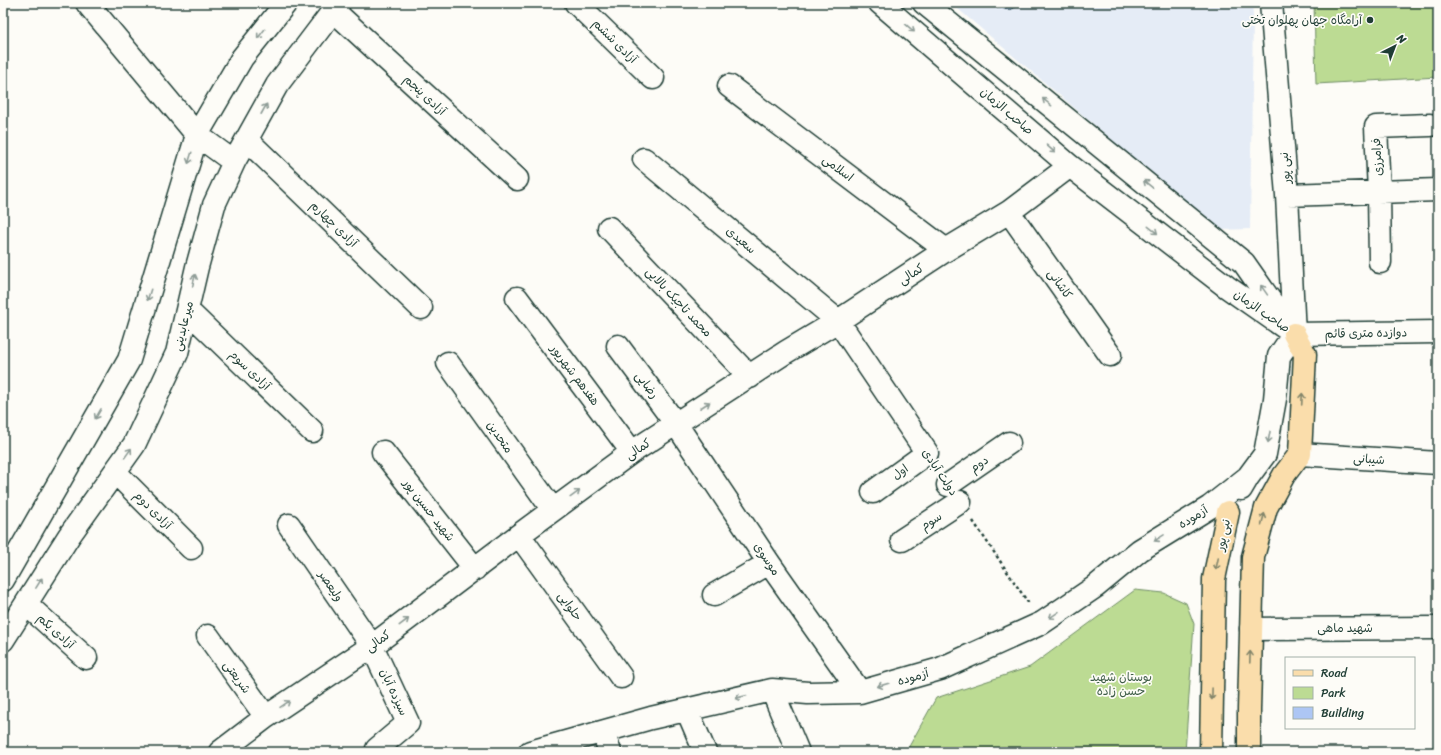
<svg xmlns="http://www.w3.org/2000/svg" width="1441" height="755" font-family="Sriracha,'Playpen Sans Arabic',sans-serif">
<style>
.built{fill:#e5ecf6}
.green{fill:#bcdb93;stroke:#6e8c64}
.building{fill:#adc6f4;stroke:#1f3d34}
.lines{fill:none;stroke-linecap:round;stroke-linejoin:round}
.minor-casing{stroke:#1f3d34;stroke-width:25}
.major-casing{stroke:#1f3d34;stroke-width:25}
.path{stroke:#1f3d34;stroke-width:2.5;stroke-dasharray:3 3;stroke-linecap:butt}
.minor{stroke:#fdfcf7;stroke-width:22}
.major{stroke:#faddab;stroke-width:22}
.oneway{stroke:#8e9c96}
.oneway2{stroke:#82856a}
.poi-dot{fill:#1f3d34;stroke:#fdfcf7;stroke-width:1.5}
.labels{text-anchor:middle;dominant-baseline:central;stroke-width:3.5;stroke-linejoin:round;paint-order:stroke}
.poi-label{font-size:12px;fill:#1f3d34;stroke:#fdfcf7;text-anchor:end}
.street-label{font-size:12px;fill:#1f3d34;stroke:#fdfcf7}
.park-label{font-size:12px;fill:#3e5d47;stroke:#fdfcf7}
</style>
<rect width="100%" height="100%" fill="#fdfcf7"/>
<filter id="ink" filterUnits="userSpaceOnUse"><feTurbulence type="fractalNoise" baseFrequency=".025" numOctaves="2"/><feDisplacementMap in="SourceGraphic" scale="8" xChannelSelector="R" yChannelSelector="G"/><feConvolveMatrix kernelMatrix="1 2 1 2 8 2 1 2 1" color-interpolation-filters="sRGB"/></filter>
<g filter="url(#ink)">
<!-- built -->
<path class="built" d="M 951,3 L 1252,3 L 1253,15 L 1250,229 L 1218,230 Z"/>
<!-- green -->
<path class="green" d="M 1314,3 L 1438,3 L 1438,77 L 1316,84 Z
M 1135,590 L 1164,593 L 1186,603 L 1194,624 L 1185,752 L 906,752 L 936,698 L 1030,667 Z"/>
<!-- building -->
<path class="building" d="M 974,3 L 1023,3 L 1010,10 Z"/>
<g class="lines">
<!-- minor casing -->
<g class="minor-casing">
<path id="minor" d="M 87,3 L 197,135 L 234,162
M 576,3 L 653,78
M 880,3 L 1070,166 L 1227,287 L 1294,334
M 924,3 L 1244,263 L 1284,320
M 334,11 L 517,179
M 729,86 L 946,250
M 247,140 L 421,308
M 644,159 L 838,321 L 927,453 L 873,492
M 1287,195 L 1438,190
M 1009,212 L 1110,355
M 609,228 L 750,377
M 1380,262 L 1379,192 L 1376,127 L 1430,125
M 517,298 L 632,452
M 187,310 L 312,431
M 1294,334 L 1438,332
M 618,346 L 676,424 L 769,563 L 860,692
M 448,363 L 553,510
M 383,452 L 475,569
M 1300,454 L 1438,463
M 115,472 L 191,548
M 948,485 L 1009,443
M 1241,489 L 1248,477 L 1265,454 L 1275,399 L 1279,356 L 1294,334 L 1287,195 L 1271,3
M 289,525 L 372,646 L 408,723 L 377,749
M 519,535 L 621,677
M 902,540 L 960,502
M 3,580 L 129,360 L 197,135 L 242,58 L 286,3
M 714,595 L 769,563
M 26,604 L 86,658
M 1251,629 L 1438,628
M 208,636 L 266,717
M 3,640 L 69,536 L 134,445 L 177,353 L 197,267 L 214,205 L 234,162 L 277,85 L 339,3
M 772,690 L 798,752
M 687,710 L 705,752
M 603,732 L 610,752
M 220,752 L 266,717 L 372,646 L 519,535 L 632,452 L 786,352 L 838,321 L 946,250 L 1009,212 L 1070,166
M 530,752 L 651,718 L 772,690 L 808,693 L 860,692 L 940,669 L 1042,623 L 1095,587 L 1140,550 L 1210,507 L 1248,477"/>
</g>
<!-- major casing -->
<g class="major-casing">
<path id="major" d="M 1211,752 L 1214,579 L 1228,512
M 1249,752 L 1249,710 L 1253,557 L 1266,508 L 1284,475 L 1300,454 L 1305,354 L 1294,334"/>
</g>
<!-- path -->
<path class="path" d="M 973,521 L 1029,604"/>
<!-- minor -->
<use href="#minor" class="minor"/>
<!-- major -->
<use href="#major" class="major"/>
</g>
<!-- one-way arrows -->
<defs><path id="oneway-shaft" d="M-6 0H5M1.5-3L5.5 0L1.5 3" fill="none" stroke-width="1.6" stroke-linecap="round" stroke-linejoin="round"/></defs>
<g class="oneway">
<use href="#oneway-shaft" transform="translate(910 28) rotate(41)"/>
<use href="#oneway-shaft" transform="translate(261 34) rotate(128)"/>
<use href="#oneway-shaft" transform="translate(1047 102) rotate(-141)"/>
<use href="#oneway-shaft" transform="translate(264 109) rotate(-61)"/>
<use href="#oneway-shaft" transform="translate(1051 149) rotate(41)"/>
<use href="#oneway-shaft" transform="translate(190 158) rotate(107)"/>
<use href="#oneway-shaft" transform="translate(1148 184) rotate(-141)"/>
<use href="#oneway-shaft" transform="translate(1153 230) rotate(38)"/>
<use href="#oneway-shaft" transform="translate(194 280) rotate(-77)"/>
<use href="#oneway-shaft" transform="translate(1264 290) rotate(-125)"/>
<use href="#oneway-shaft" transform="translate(149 295) rotate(107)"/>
<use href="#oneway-shaft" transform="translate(705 405) rotate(-33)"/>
<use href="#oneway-shaft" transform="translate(98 414) rotate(120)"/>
<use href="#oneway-shaft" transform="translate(1269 437) rotate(100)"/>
<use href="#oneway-shaft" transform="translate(128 453) rotate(-55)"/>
<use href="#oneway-shaft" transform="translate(575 494) rotate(-36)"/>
<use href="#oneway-shaft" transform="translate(1159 538) rotate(148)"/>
<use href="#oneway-shaft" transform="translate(39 583) rotate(-58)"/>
<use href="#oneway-shaft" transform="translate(1054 615) rotate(146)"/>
<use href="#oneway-shaft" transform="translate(404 622) rotate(-37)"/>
<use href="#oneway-shaft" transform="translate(883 685) rotate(164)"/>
<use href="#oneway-shaft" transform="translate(741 697) rotate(167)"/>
<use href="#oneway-shaft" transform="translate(285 704) rotate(-34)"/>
</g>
<g class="oneway2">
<use href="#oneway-shaft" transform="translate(1302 399) rotate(-87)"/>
<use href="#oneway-shaft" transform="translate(1263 519) rotate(-75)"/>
<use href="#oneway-shaft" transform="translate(1217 564) rotate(102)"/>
<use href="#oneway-shaft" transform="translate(1250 657) rotate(-88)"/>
<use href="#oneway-shaft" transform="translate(1212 694) rotate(91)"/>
</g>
</g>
<!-- markers -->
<circle class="poi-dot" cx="1370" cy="20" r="4"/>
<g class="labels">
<!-- poi labels -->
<g class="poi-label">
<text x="1362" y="20">آرامگاه جهان پهلوان تختی</text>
</g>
<!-- street labels -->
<g class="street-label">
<text transform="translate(615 41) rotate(45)">آزادی ششم</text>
<text transform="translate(425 95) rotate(43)">آزادی پنجم</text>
<text transform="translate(1007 111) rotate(41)">صاحب الزمان</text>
<text transform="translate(1377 157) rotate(-93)">فرامرزی</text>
<text transform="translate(838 168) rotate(37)">اسلامی</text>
<text transform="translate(1285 168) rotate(-95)">نبی پور</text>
<text transform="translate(334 224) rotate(44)">آزادی چهارم</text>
<text transform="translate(741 240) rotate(40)">سعیدی</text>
<text transform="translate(911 274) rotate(-33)">کمالی</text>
<text transform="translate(1060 284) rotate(55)">کاشانی</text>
<text transform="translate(679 302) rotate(47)">محمد تاجیک بالایی</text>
<text transform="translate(1262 311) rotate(35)">صاحب الزمان</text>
<text transform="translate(183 326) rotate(-76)">میرعابدینی</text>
<text transform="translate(1366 333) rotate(-1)">دوازده متری قائم</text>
<text transform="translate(250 370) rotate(44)">آزادی سوم</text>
<text transform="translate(575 375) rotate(53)">هفدهم شهریور</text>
<text transform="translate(647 385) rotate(53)">رضایی</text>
<text transform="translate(500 437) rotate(55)">متحدین</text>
<text transform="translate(638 449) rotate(-34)">کمالی</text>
<text transform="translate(1369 459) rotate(4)">شیبانی</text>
<text transform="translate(979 464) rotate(-35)">دوم</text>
<text transform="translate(900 472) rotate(-36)">اول</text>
<text transform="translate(940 472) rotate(56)">دولت آبادی</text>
<text transform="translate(153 510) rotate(45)">آزادی دوم</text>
<text transform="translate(429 510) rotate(52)">شهید حسین پور</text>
<text transform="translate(1193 517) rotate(-32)">آزموده</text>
<text transform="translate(931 521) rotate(-33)">سوم</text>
<text transform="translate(1223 535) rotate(-78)">نبی پور</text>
<text transform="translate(767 559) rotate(56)">موسوی</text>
<text transform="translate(331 586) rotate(56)">ولیعصر</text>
<text transform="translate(570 606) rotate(54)">حلوایی</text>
<text x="1345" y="628">شهید ماهی</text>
<text transform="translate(56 631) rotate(42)">آزادی یکم</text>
<text transform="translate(378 641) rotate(-36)">کمالی</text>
<text transform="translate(237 677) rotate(54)">شریعتی</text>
<text transform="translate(913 677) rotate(-16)">آزموده</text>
<text transform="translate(394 692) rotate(65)">سیزده آبان</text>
</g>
<!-- park labels -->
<g class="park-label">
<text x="1121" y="677">بوستان شهید<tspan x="1121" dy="14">حسن زاده</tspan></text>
</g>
</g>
<!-- margin -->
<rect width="1441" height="755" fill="none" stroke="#fdfcf7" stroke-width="16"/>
<rect x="8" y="8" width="1425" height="739" fill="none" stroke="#1f3d34" stroke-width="1.5" filter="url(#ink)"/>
<!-- legend -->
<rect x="1285" y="657" width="130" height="72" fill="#fdfcf7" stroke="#a4b0a9"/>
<rect x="1293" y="670" width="20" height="6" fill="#faddab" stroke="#a4b0a9"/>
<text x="1321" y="677" font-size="12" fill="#1f3d34">Road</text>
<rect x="1293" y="687" width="20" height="12" fill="#bcdb93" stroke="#a4b0a9"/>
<text x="1321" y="697" font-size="12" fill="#1f3d34">Park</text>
<rect x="1293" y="707" width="20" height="12" fill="#adc6f4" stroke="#a4b0a9"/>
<text x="1321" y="717" font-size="12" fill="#1f3d34">Building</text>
<!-- north arrow -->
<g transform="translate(1395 46) rotate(42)" stroke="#fdfcf7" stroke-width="3" paint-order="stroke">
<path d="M0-3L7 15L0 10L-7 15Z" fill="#1f3d34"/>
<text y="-6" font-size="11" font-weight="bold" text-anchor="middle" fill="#1f3d34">N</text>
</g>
</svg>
